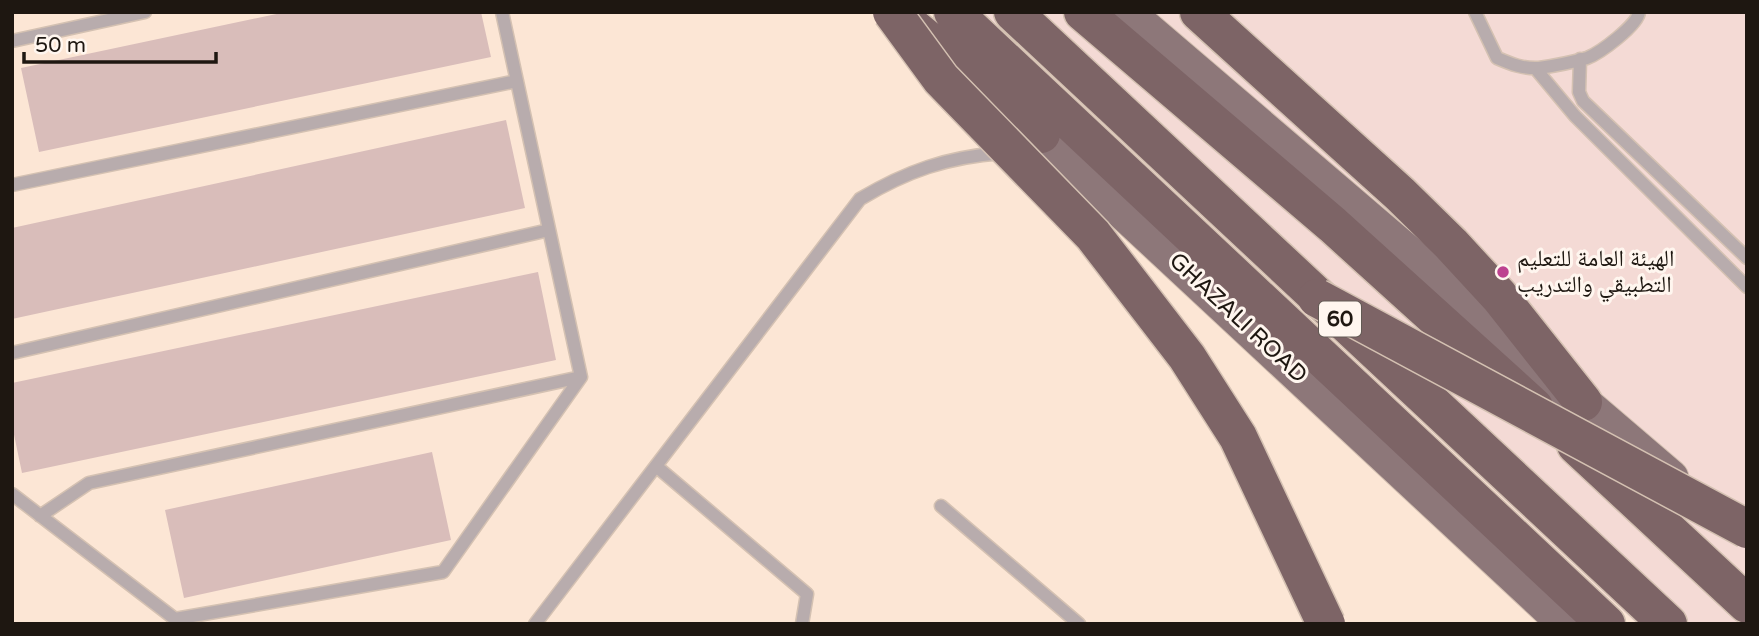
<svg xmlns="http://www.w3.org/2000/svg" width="1759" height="636" font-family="'Varela Round','Noto Naskh Arabic',sans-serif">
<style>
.education{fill:#f4dad5}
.building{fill:#d9bdba}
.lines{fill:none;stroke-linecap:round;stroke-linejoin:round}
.service-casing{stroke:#d4c1b2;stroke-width:15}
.primary-casing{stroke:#d4c1b2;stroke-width:39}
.motorway-casing{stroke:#d4c1b2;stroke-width:41}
.service{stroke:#b8acad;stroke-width:12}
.primary{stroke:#8d7779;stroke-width:37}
.motorway{stroke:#7d6466;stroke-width:38}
.motorway-bridge-casing{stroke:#d4c1b2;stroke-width:41;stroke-linecap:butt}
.motorway-bridge{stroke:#7d6466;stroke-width:38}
.poi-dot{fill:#bd4190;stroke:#fff6ef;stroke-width:2.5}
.labels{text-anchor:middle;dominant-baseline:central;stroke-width:6;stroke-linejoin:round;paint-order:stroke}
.shield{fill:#fff6ef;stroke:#625a54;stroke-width:2}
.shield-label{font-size:21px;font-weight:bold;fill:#1e1711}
.poi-label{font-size:23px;fill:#1e1711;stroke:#fff6ef;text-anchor:start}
.street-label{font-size:23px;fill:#1e1711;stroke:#fff6ef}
</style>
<rect width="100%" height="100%" fill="#fce6d5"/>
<!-- education -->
<path class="education" d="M 983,12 L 1747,12 L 1747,624 L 1637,624 Z"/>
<!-- building -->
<path class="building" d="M 286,12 L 481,12 L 491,57 L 39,152 L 21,68 Z
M 506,120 L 525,208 L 12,319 L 12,228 Z
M 538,272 L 556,360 L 22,473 L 12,425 L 12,383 Z
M 432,452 L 451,540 L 184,598 L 165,510 Z"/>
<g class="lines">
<!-- service casing -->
<g class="service-casing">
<path id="service" d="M 1475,12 L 1497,58 C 1511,64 1523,69 1539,68 C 1553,66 1573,62 1587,58 C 1600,53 1638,25 1639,12
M 12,41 L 145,12
M 1580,59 L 1579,92 L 1583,101 L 1747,258
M 1535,68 L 1575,116 L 1747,287
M 12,185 L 517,81
M 12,353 L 549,230
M 656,466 L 807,594 L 802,624
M 12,494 L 175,619 L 443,572 L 581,377 L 502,12
M 941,506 L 1079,624
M 40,516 L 89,483 L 581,377
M 535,624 L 860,199 C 907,171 947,157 1002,153"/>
</g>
<!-- primary casing -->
<g class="primary-casing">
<path id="primary" d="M 1125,12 L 1670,478
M 1018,113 L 1567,624"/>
</g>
<!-- motorway casing -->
<g class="motorway-casing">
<path id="motorway" d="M 953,12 L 1606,624
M 1013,12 L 1668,624
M 1083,12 L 1333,225 L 1534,407
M 1199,12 L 1400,194 L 1451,244 L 1499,296 L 1583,402
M 910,25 L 1041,134
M 1576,445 L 1747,604"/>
</g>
<!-- service -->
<use href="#service" class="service"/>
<!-- primary -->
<use href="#primary" class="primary"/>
<!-- motorway -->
<use href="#motorway" class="motorway"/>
<!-- motorway-bridge casing -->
<g class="motorway-bridge-casing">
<path id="motorway-bridge" d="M 892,12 L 941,79 L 1093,235 L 1187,357 L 1238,437 L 1326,624
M 1317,298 L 1747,529"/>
</g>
<!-- motorway-bridge -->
<use href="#motorway-bridge" class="motorway-bridge"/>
</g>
<!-- markers -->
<circle class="poi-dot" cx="1503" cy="272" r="7"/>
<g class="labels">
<!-- shield labels -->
<rect class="shield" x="1319" y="301.5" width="42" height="35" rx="5"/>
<g class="shield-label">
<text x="1340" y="319">60</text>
</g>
<!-- poi labels -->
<g class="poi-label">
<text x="1517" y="259">الهيئة العامة للتعليم<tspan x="1517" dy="26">التطبيقي والتدريب</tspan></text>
</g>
<!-- street labels -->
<g class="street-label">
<text transform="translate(1238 318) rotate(43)">GHAZALI ROAD</text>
</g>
</g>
<!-- border -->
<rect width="1759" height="636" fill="none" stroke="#1e1711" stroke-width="28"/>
<!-- scale -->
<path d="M24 52v10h192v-10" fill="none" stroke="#1e1711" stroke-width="3.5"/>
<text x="35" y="52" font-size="21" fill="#1e1711" stroke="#fff6ef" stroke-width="5" paint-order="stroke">50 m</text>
</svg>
